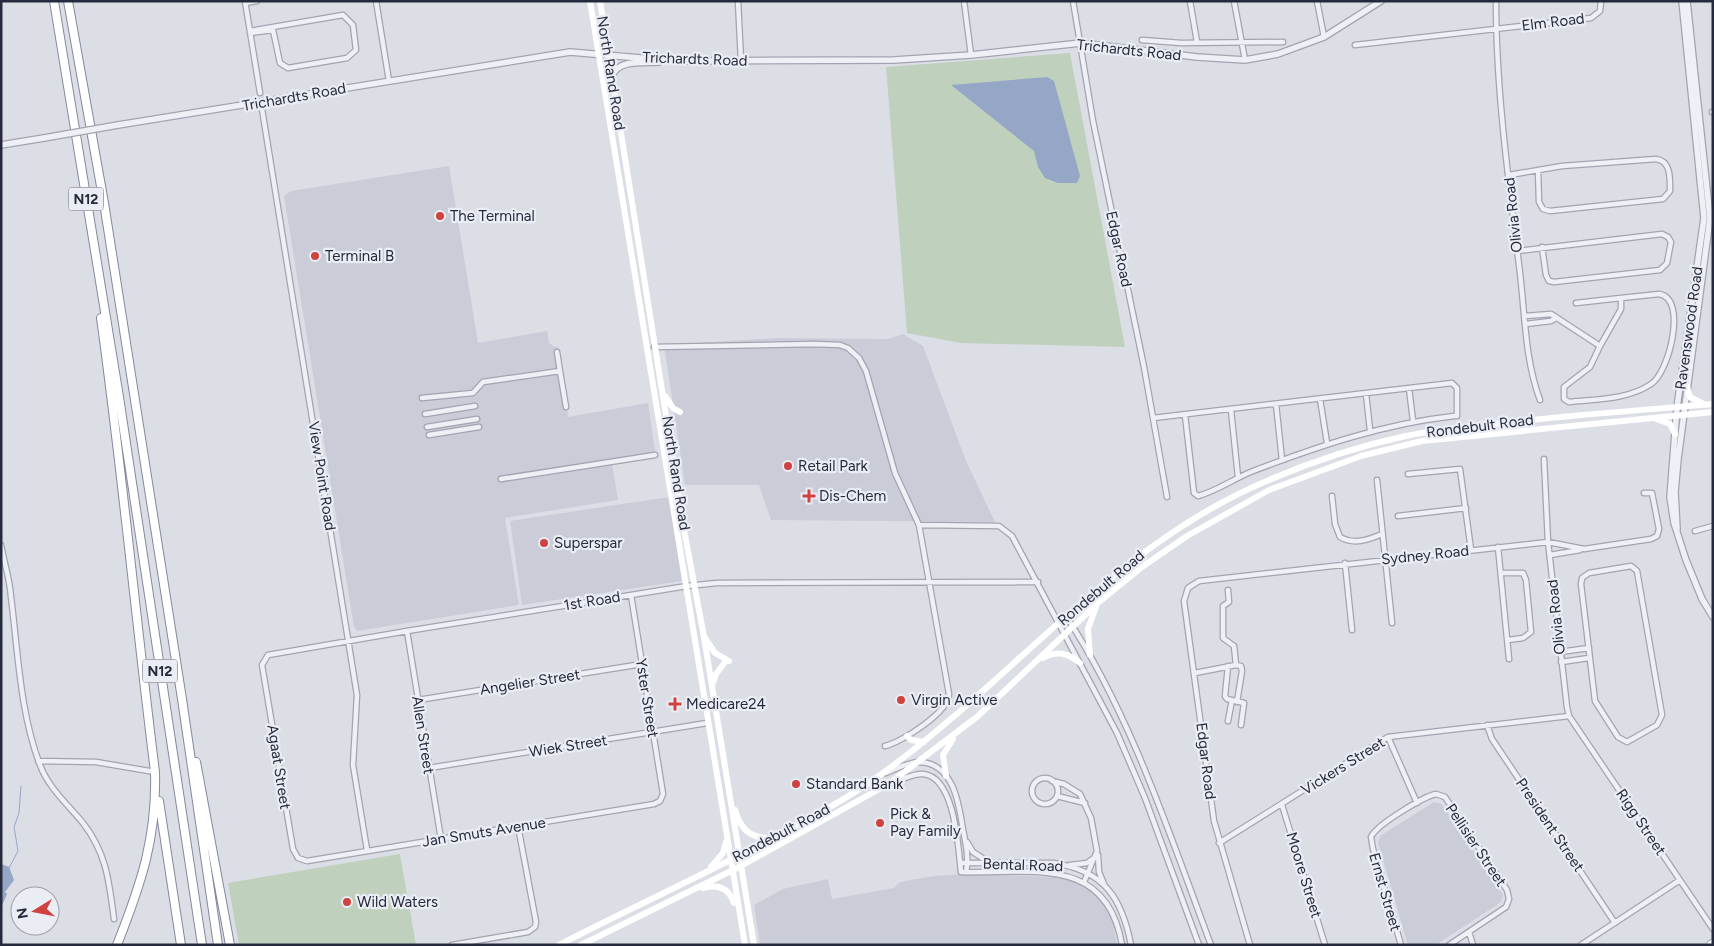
<svg xmlns="http://www.w3.org/2000/svg" width="1714" height="946" font-family="Figtree,sans-serif">
<style>
.built{fill:#cacdd8}
.green{fill:#bfd0bd}
.water{fill:#96a6c7}
.lines{fill:none;stroke-linecap:round;stroke-linejoin:round}
.stream{stroke:#96a6c7;stroke-width:1}
.minor-casing{stroke:#a2a4b0;stroke-width:7}
.tertiary-casing{stroke:#a2a4b0;stroke-width:8}
.primary-casing{stroke:#9ba1b2;stroke-width:9}
.motorway-casing{stroke:#84899d;stroke-width:10}
.minor{stroke:#eff0f5;stroke-width:4.5}
.tertiary{stroke:#eff0f5;stroke-width:5.5}
.secondary{stroke:#fff;stroke-width:6}
.primary{stroke:#fff;stroke-width:7}
.motorway{stroke:#fff;stroke-width:8}
.tertiary-bridge-casing{stroke:#a2a4b0;stroke-width:8;stroke-linecap:butt}
.tertiary-bridge{stroke:#eff0f5;stroke-width:5.5}
.poi-dot{fill:#ce423f;stroke:#ebedf4;stroke-width:2}
.labels{text-anchor:middle;dominant-baseline:central;stroke-width:4.5;stroke-linejoin:round;paint-order:stroke}
.shield{fill:#ebedf4;stroke:#616474;stroke-width:1}
.shield-label{font-size:14px;font-weight:bold;fill:#262a3d}
.street-label{font-size:15px;fill:#262a3d;stroke:#ebedf4}
.poi-label{font-size:15px;fill:#262a3d;stroke:#ebedf4;text-anchor:start}
</style>
<rect width="100%" height="100%" fill="#dcdee6"/>
<!-- built -->
<path class="built" d="M 449,166 L 478,343 L 547,331 L 549,343 L 555,347 L 558,346 L 568,417 L 648,403 L 656,457 L 612,464 L 618,500 L 505,518 L 519,605 L 357,631 L 354,627 L 284,196 L 291,191 Z
M 903,334 L 923,346 L 966,461 L 995,522 L 771,520 L 759,485 L 685,485 L 664,345 L 778,338 L 888,339 Z
M 669,497 L 682,581 L 522,605 L 510,521 Z
M 1434,802 L 1442,804 L 1503,895 L 1501,902 L 1436,945 L 1408,945 L 1378,843 L 1380,836 Z
M 966,874 L 1057,877 L 1083,884 L 1098,896 L 1112,918 L 1117,945 L 760,945 L 754,905 L 783,889 L 828,879 L 832,899 L 894,888 L 900,882 L 934,876 Z"/>
<!-- green -->
<path class="green" d="M 1070,53 L 1125,347 L 961,343 L 907,333 L 886,67 Z
M 400,854 L 416,945 L 239,945 L 228,883 Z"/>
<!-- water -->
<path class="water" d="M 1047,77 L 1054,81 L 1080,176 L 1077,183 L 1058,183 L 1045,178 L 1038,167 L 1034,151 L 951,85 Z
M 1,864 L 9,867 L 14,880 L 5,892 L 7,894 L 1,908 Z"/>
<g class="lines">
<!-- stream -->
<path class="stream" d="M 9,868 L 18,851 L 14,827 L 19,813 L 21,786"/>
<!-- minor casing -->
<g class="minor-casing">
<path id="minor" d="M 245,1 L 260,93
M 376,1 L 389,81
M 738,1 L 741,61
M 964,1 L 971,55
M 1073,1 L 1093,121 L 1144,367 L 1167,497
M 1190,1 L 1197,42
M 1234,1 L 1245,60
M 1317,1 L 1324,37
M 1496,1 C 1496,92 1509,183 1520,273 C 1525,315 1525,360 1540,400
M 245,3 L 257,1
M 250,31 L 343,15 L 353,25 L 356,50 L 347,58 L 288,68 L 280,63 L 273,30 L 250,33
M 1142,40 L 1181,43 L 1283,42
M 1355,45 L 1591,18 L 1600,11 L 1601,1
M 261,103 L 357,695 L 353,765 L 367,850
M 1712,112 L 1713,112
M 1509,175 L 1562,166 L 1656,159 C 1671,161 1670,178 1670,191 L 1663,199 L 1550,211 L 1543,209 L 1539,202 L 1538,170
M 1517,251 L 1662,234 L 1668,237 L 1671,242 L 1667,263 L 1660,270 L 1554,282 L 1549,281 L 1546,275 L 1542,247
M 1576,303 L 1621,298
M 1525,316 L 1551,314 L 1600,346 L 1590,367 L 1564,387 L 1564,399 L 1569,402 C 1595,399 1628,400 1651,384 C 1669,373 1688,298 1659,294 L 1621,298 L 1621,309 L 1600,346
M 1526,324 L 1551,321 L 1556,318
M 654,347 L 814,344 L 840,345 L 848,348 L 859,358 L 866,371 L 895,473 L 919,525 L 949,694 C 949,712 902,742 885,746
M 557,352 L 560,371
M 1409,388 L 1413,421
M 1366,394 L 1370,430
M 422,398 L 473,393 L 483,382 L 560,371 L 566,407
M 1320,399 L 1327,443
M 1276,404 L 1282,460
M 1231,410 L 1238,477
M 425,414 L 475,406
M 1153,418 L 1452,383 L 1457,388 L 1457,416 L 1454,416 C 1383,424 1319,446 1253,471 C 1235,478 1217,491 1198,496 L 1194,493 L 1185,415
M 427,427 L 477,419
M 429,435 L 479,427
M 1544,459 L 1548,542 L 1567,707 L 1569,716 L 1713,929
M 1408,474 L 1460,469 L 1471,550
M 501,479 L 655,455
M 1377,480 L 1392,623
M 1332,496 L 1335,524 L 1340,537 C 1354,545 1368,540 1382,534
M 1398,516 L 1466,508
M 919,525 L 999,526 L 1012,536 L 1117,733 L 1145,798 L 1199,945
M 1695,531 L 1713,526
M 1,545 C 4,562 10,580 11,597 C 18,652 20,713 40,765 C 48,787 68,805 83,823 C 107,854 109,882 114,919
M 1498,547 L 1509,659
M 1550,555 L 1580,550
M 1345,563 L 1352,630
M 1631,566 L 1637,571 L 1662,715 L 1657,725 L 1627,742 L 1618,737 L 1595,701 L 1581,584 L 1582,578 L 1589,573 Z
M 1501,573 L 1523,573 L 1526,580 L 1531,632 L 1523,638 L 1508,640
M 1228,590 L 1229,602 L 1223,606 L 1223,638 L 1234,646 L 1236,665
M 631,595 L 663,794 L 660,801 L 654,804 L 307,861 L 298,858 L 293,849 L 262,665 L 268,655 L 407,631 L 687,586 L 717,583 L 1038,582
M 1066,616 C 1132,717 1169,833 1211,945
M 407,631 L 441,839
M 1560,652 L 1589,648
M 1561,662 L 1589,658
M 1228,666 L 1225,696 L 1227,699 L 1244,703 L 1241,725
M 1195,673 L 1236,665 L 1241,666 L 1242,671 L 1237,702
M 418,700 L 642,664
M 1228,721 L 1232,700
M 1487,725 L 1492,739 L 1615,923
M 1388,737 L 1417,803
M 38,761 L 96,762 L 155,772
M 429,768 L 707,723
M 886,773 C 895,769 909,762 919,762 C 954,763 959,804 963,830 C 966,844 969,858 966,872
M1032 791a13 13 0 1 1 26 0a13 13 0 1 1-26 0Z
M 1052,781 L 1064,784 L 1080,794 L 1091,818 L 1097,851 L 1084,882
M 893,782 C 903,780 913,773 923,774 C 955,777 958,846 961,872 C 1030,874 1107,854 1122,945
M 1057,796 L 1085,803
M 1282,805 L 1325,945
M 967,842 L 973,852 L 987,861
M 1219,843 L 1388,737 L 1569,716
M 1098,855 L 1099,872 L 1104,884
M 960,863 L 1053,863 C 1104,870 1122,898 1131,945
M 1070,865 L 1087,863 L 1095,857
M 1469,932 L 1473,945
M 452,945 L 528,932 L 535,927 L 536,922 L 518,826
M 1250,945 L 1214,821 L 1184,601 L 1188,588 L 1199,581 L 1548,542 L 1584,549 L 1651,539 L 1657,536 L 1659,529 L 1652,493 L 1644,493
M 1401,945 L 1373,849 L 1371,837 C 1376,825 1423,797 1436,794 L 1445,797 L 1507,890 L 1509,899 L 1506,907 L 1449,945
M 1581,945 L 1680,880"/>
</g>
<!-- tertiary casing -->
<g class="tertiary-casing">
<path id="tertiary" d="M 1682,1 L 1704,218 L 1677,407 L 1670,497 L 1674,523 L 1686,560 L 1702,599 L 1713,617
M 612,76 C 618,59 644,63 659,62
M 118,125 L 570,52 L 676,61 L 894,60 L 971,55 L 1081,43 L 1197,57 L 1245,60 L 1278,54 L 1324,37 L 1381,1
M 1,145 L 44,138
M 1677,529 L 1675,492 L 1678,459 L 1710,218 L 1687,1"/>
</g>
<!-- primary casing -->
<g class="primary-casing">
<path id="primary" d="M 1710,945 L 1713,943"/>
</g>
<!-- motorway casing -->
<g class="motorway-casing">
<path id="motorway" d="M 54,1 L 119,397 L 202,945
M 68,1 L 104,203 L 182,699 L 218,945
M 101,318 C 122,469 136,621 155,772 C 157,838 141,884 117,945
M 196,762 L 230,945
M 159,801 L 181,945"/>
</g>
<!-- minor -->
<use href="#minor" class="minor"/>
<!-- tertiary -->
<use href="#tertiary" class="tertiary"/>
<!-- secondary -->
<path class="secondary" d="M 590,1 L 745,945
M 600,1 L 685,535 L 704,637 L 754,945
M 1687,387 L 1690,397 L 1702,403
M 665,396 L 673,408 L 680,412
M 1656,419 L 1670,424 L 1675,434
M 705,638 L 715,653 L 729,661
M 1090,655 L 1088,629 L 1096,607
M 1043,658 C 1057,650 1068,653 1080,663
M 713,683 L 716,674 L 726,661
M 907,736 L 911,740 L 924,742
M 946,776 L 943,755 L 953,739
M 735,810 C 741,829 749,838 770,838
M 711,867 L 723,853 L 726,842
M 703,888 C 718,884 729,888 734,903
M 559,945 C 627,910 697,878 765,842 C 805,821 846,800 883,773 C 1014,678 1117,543 1269,480 C 1313,461 1359,446 1406,436 C 1438,429 1471,426 1503,423 C 1573,415 1643,410 1713,404
M 581,945 L 741,866 L 890,783 L 978,716 L 1098,603 L 1142,567 L 1187,536 L 1269,490 L 1361,456 L 1422,441 L 1713,412"/>
<!-- primary -->
<use href="#primary" class="primary"/>
<!-- motorway -->
<use href="#motorway" class="motorway"/>
<!-- tertiary-bridge casing -->
<g class="tertiary-bridge-casing">
<path id="tertiary-bridge" d="M 44,138 L 118,125"/>
</g>
<!-- tertiary-bridge -->
<use href="#tertiary-bridge" class="tertiary-bridge"/>
</g>
<!-- markers -->
<g class="poi-dot">
<circle cx="440" cy="216" r="5"/>
<circle cx="315" cy="256" r="5"/>
<circle cx="788" cy="466" r="5"/>
<path d="M806.5 488.5h5v5h5v5h-5v5h-5v-5h-5v-5h5z"/>
<circle cx="544" cy="543" r="5"/>
<circle cx="901" cy="700" r="5"/>
<path d="M672.5 696.5h5v5h5v5h-5v5h-5v-5h-5v-5h5z"/>
<circle cx="796" cy="784" r="5"/>
<circle cx="880" cy="823" r="5"/>
<circle cx="347" cy="902" r="5"/>
</g>
<g class="labels">
<!-- shield labels -->
<g class="shield">
<rect x="68.5" y="187.5" width="35" height="23" rx="4"/>
<rect x="142.5" y="659.5" width="35" height="23" rx="4"/>
</g>
<g class="shield-label">
<text x="86" y="199">N12</text>
<text x="160" y="671">N12</text>
</g>
<!-- street labels -->
<g class="street-label">
<text transform="translate(1553 22) rotate(-7)">Elm Road</text>
<text transform="translate(1129 50) rotate(6)">Trichardts Road</text>
<text transform="translate(695 59) rotate(2)">Trichardts Road</text>
<text transform="translate(611 73) rotate(81)">North Rand Road</text>
<text transform="translate(294 97) rotate(-10)">Trichardts Road</text>
<text transform="translate(1513 215) rotate(-96)">Olivia Road</text>
<text transform="translate(1119 249) rotate(78)">Edgar Road</text>
<text transform="translate(1689 328) rotate(-82)">Ravenswood Road</text>
<text transform="translate(1480 426) rotate(-7)">Rondebult Road</text>
<text transform="translate(676 473) rotate(81)">North Rand Road</text>
<text transform="translate(322 476) rotate(81)">View Point Road</text>
<text transform="translate(1425 555) rotate(-6)">Sydney Road</text>
<text transform="translate(1101 588) rotate(-40)">Rondebult Road</text>
<text transform="translate(592 601) rotate(-9)">1st Road</text>
<text transform="translate(1556 617) rotate(-96)">Olivia Road</text>
<text transform="translate(530 682) rotate(-9)">Angelier Street</text>
<text transform="translate(647 698) rotate(81)">Yster Street</text>
<text transform="translate(423 735) rotate(81)">Allen Street</text>
<text transform="translate(568 746) rotate(-9)">Wiek Street</text>
<text transform="translate(1206 761) rotate(83)">Edgar Road</text>
<text transform="translate(1343 766) rotate(-32)">Vickers Street</text>
<text transform="translate(279 767) rotate(81)">Agaat Street</text>
<text transform="translate(1641 822) rotate(56)">Rigg Street</text>
<text transform="translate(1550 825) rotate(56)">President Street</text>
<text transform="translate(484 832) rotate(-9)">Jan Smuts Avenue</text>
<text transform="translate(781 833) rotate(-28)">Rondebult Road</text>
<text transform="translate(1476 845) rotate(56)">Pellisier Street</text>
<text transform="translate(1023 865) rotate(2)">Bental Road</text>
<text transform="translate(1304 875) rotate(73)">Moore Street</text>
<text transform="translate(1385 892) rotate(74)">Ernst Street</text>
</g>
<!-- poi labels -->
<g class="poi-label">
<text x="450" y="216">The Terminal</text>
<text x="325" y="256">Terminal B</text>
<text x="798" y="466">Retail Park</text>
<text x="819" y="496">Dis-Chem</text>
<text x="554" y="543">Superspar</text>
<text x="911" y="700">Virgin Active</text>
<text x="686" y="704">Medicare24</text>
<text x="806" y="784">Standard Bank</text>
<text x="890" y="814">Pick &amp;<tspan x="890" dy="17">Pay Family</tspan></text>
<text x="357" y="902">Wild Waters</text>
</g>
</g>
<!-- border -->
<rect width="1714" height="946" fill="none" stroke="#262a3d" stroke-width="5"/>
<!-- north arrow -->
<g transform="translate(35 911) rotate(260)"><circle r="24" fill="#ebedf4" stroke="#9c9fab"/>
<path d="M0-4L9 19L0 12L-9 19Z" fill="#ce423f"/>
<text y="-8" font-size="14" font-weight="bold" text-anchor="middle" fill="#262a3d">N</text>
</g>
</svg>
